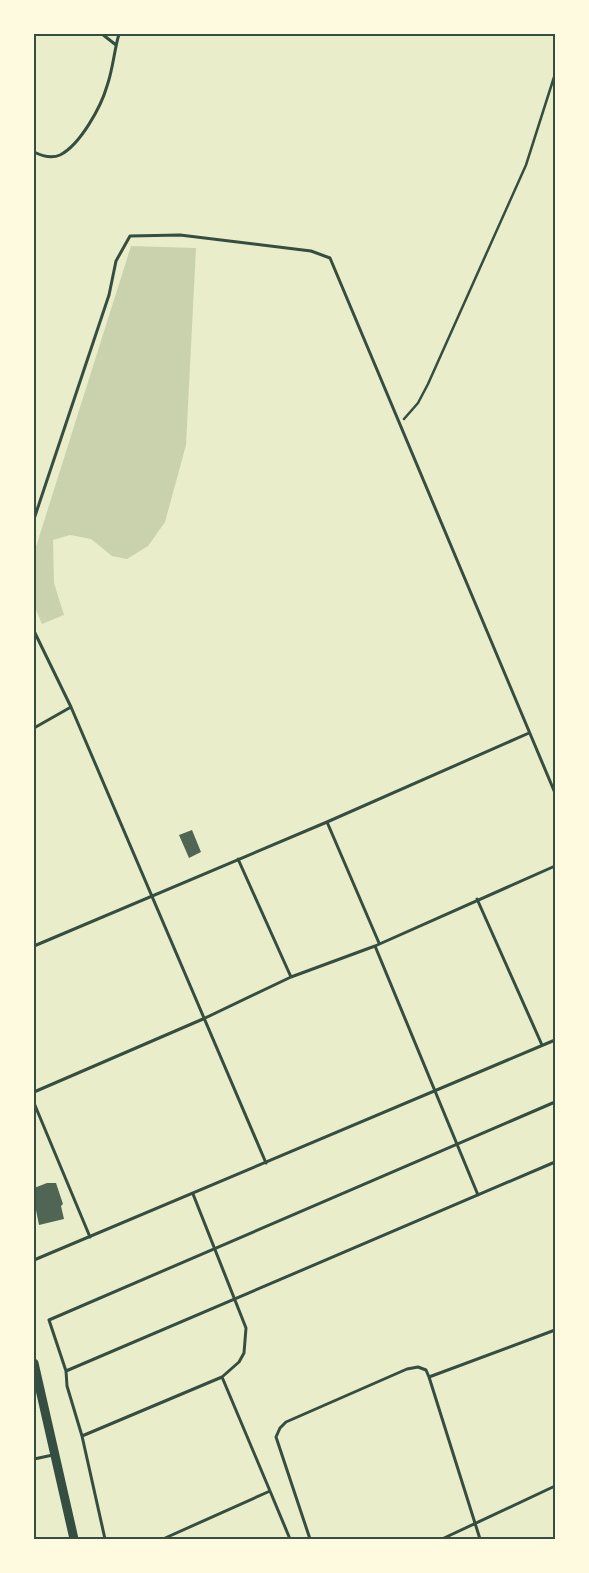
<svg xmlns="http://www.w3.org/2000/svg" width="589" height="1573" font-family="'Fira Sans Condensed',sans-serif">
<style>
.green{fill:#cad2ad}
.building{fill:#4f6655}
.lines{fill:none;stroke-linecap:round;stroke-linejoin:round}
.path{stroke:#344e41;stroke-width:2.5}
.service{stroke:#344e41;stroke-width:3}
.tertiary{stroke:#344e41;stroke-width:9}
.neatline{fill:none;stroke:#344e41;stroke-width:2}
</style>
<rect width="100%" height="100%" fill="#e9edc9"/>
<!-- green -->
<path class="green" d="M 131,246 L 196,248 L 186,445 L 165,522 L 148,546 L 127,559 L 112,556 L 91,539 L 70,535 L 53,540 L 54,583 L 64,615 L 42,624 L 34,605 L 34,553 Z"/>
<!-- building -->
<path class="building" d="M 192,830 L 201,852 L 189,858 L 179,835 Z
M 47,1183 L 56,1183 L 63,1204 L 61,1206 L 64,1219 L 39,1225 L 34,1200 L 34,1188 Z"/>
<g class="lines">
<!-- path -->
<path class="path" d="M 404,419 L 418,403 L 428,384 L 526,165 L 555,74"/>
<!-- service -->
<path class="service" d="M 102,34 L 116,45
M 34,152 C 42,156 51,159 60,155 C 80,145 101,107 107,86 C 113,69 114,51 119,34
M 34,519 L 109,295 L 116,261 L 130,236 L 180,235 L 311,251 L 330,258 L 555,793
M 34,631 L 71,707 L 266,1163
M 34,728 L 71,707
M 327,822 L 379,943
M 238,859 L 291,977
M 477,899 L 542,1045
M 34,946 L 327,822 L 529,733
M 375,946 L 478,1195
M 34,1092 L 203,1019 L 291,977 L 375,946 L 555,866
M 34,1103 L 90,1237
M 34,1260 L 555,1040
M 66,1371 L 555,1162
M 429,1377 L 555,1330
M 82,1436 L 222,1377 L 239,1362 L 244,1353 L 246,1328 L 193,1194
M 34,1459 L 53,1455
M 270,1491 L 290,1539
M 105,1539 L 82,1436 L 67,1386 L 66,1371 L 49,1320 L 555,1102
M 163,1539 L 270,1491 L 222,1377
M 310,1539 L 276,1437 L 280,1428 L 286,1422 L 407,1369 L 418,1367 L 426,1370 L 429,1377 L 480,1539
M 442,1539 L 555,1486"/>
<!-- tertiary -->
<path class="tertiary" d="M 34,1363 L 74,1539"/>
</g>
<!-- border -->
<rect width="589" height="1573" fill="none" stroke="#fefae0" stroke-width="70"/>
<rect x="35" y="35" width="519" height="1503" class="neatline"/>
</svg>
